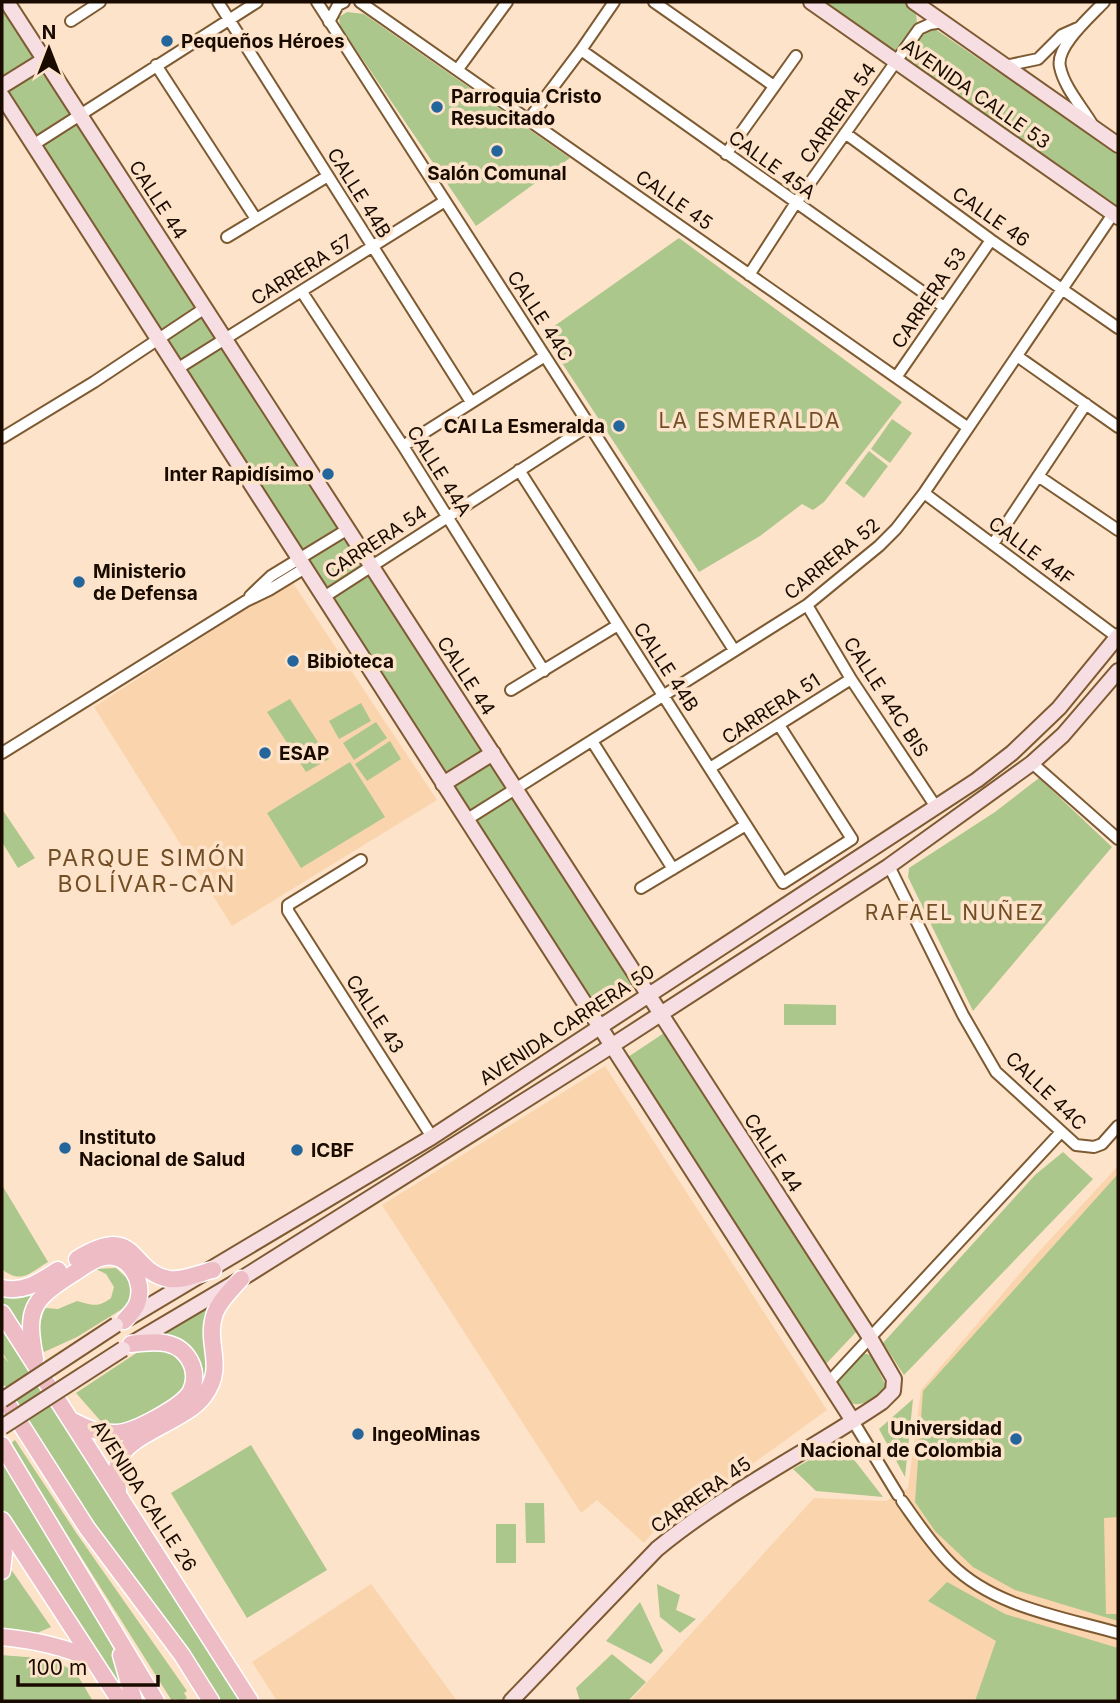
<svg xmlns="http://www.w3.org/2000/svg" width="1120" height="1703" font-family="Inter,sans-serif">
<style>
.built{fill:#fad4ad}
.green{fill:#acc78b}
.lines{fill:none;stroke-linecap:round;stroke-linejoin:round}
.street-casing{stroke:#7e5a32;stroke-width:14}
.secondary-casing{stroke:#7e5a32;stroke-width:18}
.primary-casing{stroke:#fff;stroke-width:19}
.street{stroke:#fff;stroke-width:10}
.secondary{stroke:#f6dee2;stroke-width:14}
.primary{stroke:#eebcc5;stroke-width:16}
.secondary-bridge-casing{stroke:#7e5a32;stroke-width:18;stroke-linecap:butt}
.secondary-bridge{stroke:#f6dee2;stroke-width:14}
.poi-dot{fill:#24659b;stroke:#fde3c9;stroke-width:2.5}
.labels{text-anchor:middle;dominant-baseline:central;stroke-width:7;stroke-linejoin:round;paint-order:stroke}
.poi-label{font-size:19px;font-weight:bold;fill:#190b00;stroke:#fde3c9;text-anchor:start}
.street-label{font-size:19px;fill:#190b00;stroke:#fde3c9}
.neighbourhood-label{font-size:21px;letter-spacing:2px;fill:#714e25;stroke:#fde3c9}
.quarter-label{font-size:23px;letter-spacing:2px;fill:#714e25;stroke:#fde3c9}
</style>
<rect width="100%" height="100%" fill="#fde3c9"/>
<!-- built -->
<path class="built" d="M 291,580 L 437,800 L 232,926 L 94,707 Z
M 605,1066 L 827,1410 L 751,1465 L 658,1526 L 644,1543 L 597,1500 L 581,1513 L 382,1205 Z
M 1118,1166 L 1118,1701 L 630,1701 L 814,1498 L 886,1501 L 908,1488 L 921,1390 L 1034,1257 Z
M 371,1584 L 457,1701 L 277,1701 L 252,1662 Z"/>
<!-- green -->
<path class="green" d="M 820,2 L 905,2 L 916,13 L 917,23 L 894,54 Z
M 2,6 L 634,983 L 595,1008 L 2,86 Z
M 347,12 L 364,14 L 570,158 L 476,226 L 340,26 L 339,17 Z
M 932,27 L 1118,154 L 1118,210 L 904,59 L 925,30 Z
M 679,238 L 902,402 L 824,502 L 813,510 L 802,504 L 760,536 L 699,572 L 543,334 Z
M 892,419 L 912,433 L 890,463 L 871,449 Z
M 869,451 L 888,466 L 864,498 L 845,483 Z
M 290,699 L 329,759 L 306,772 L 267,712 Z
M 361,703 L 371,721 L 339,739 L 329,721 Z
M 376,722 L 387,738 L 354,760 L 343,743 Z
M 390,741 L 401,759 L 367,781 L 355,764 Z
M 350,762 L 385,817 L 301,868 L 267,813 Z
M 1039,778 L 1112,847 L 973,1011 L 908,877 L 909,868 L 995,812 Z
M 2,809 L 35,858 L 18,868 L 2,842 Z
M 784,1004 L 836,1005 L 836,1025 L 784,1025 Z
M 664,1033 L 856,1332 L 824,1366 L 625,1059 Z
M 1063,1152 L 1093,1179 L 904,1375 L 883,1343 L 1035,1175 Z
M 1118,1174 L 1118,1517 L 1104,1518 L 1106,1614 L 1118,1614 L 1118,1621 L 1015,1590 L 973,1567 L 935,1531 L 915,1502 L 923,1391 Z
M 2,1185 L 48,1262 C 31,1272 21,1285 2,1269 Z
M 116,1268 L 130,1281 L 133,1287 L 127,1306 L 77,1337 L 44,1352 C 37,1336 39,1324 45,1308 L 58,1309 L 77,1301 C 92,1305 98,1308 111,1298 L 114,1287 L 106,1274 L 96,1269 Z
M 39,1288 C 28,1304 23,1318 24,1338 L 2,1303 L 2,1293 Z
M 216,1303 C 211,1314 207,1324 207,1335 C 207,1353 216,1366 207,1383 C 189,1420 138,1426 114,1458 L 100,1437 C 122,1441 179,1416 192,1397 C 210,1371 187,1339 160,1337 Z
M 2,1324 L 244,1701 L 219,1701 L 56,1471 L 2,1385 L 2,1355 L 9,1363 L 2,1352 Z
M 144,1348 L 176,1350 L 186,1366 L 187,1382 L 174,1401 L 120,1429 L 105,1426 L 76,1393 Z
M 862,1353 L 871,1355 L 887,1388 C 883,1393 879,1395 874,1398 C 851,1412 846,1400 833,1384 Z
M 913,1399 L 905,1477 L 879,1429 Z
M 15,1440 L 77,1534 L 187,1691 L 184,1693 L 187,1698 L 182,1701 L 175,1699 L 172,1701 L 10,1444 Z
M 251,1445 L 327,1570 L 247,1618 L 171,1493 Z
M 841,1445 L 845,1448 L 883,1497 L 816,1491 L 793,1469 L 835,1446 Z
M 2,1452 L 114,1650 L 124,1678 L 127,1701 L 2,1511 Z
M 525,1503 L 544,1503 L 545,1543 L 526,1543 Z
M 496,1524 L 516,1524 L 516,1563 L 496,1563 Z
M 8,1565 L 51,1627 L 30,1636 L 2,1632 L 2,1579 Z
M 947,1582 L 1005,1614 L 1118,1648 L 1118,1701 L 975,1701 L 996,1641 L 928,1601 Z
M 657,1584 L 680,1595 L 676,1610 L 696,1619 L 680,1633 L 660,1617 Z
M 640,1602 L 663,1651 L 651,1664 L 606,1641 Z
M 612,1654 L 646,1682 L 628,1701 L 580,1701 L 576,1688 Z
M 2,1655 C 28,1658 61,1655 79,1678 C 84,1685 88,1694 93,1701 L 2,1701 Z"/>
<g class="lines">
<!-- street casing -->
<g class="street-casing">
<path id="street" d="M 218,2 L 471,402
M 317,2 L 734,650
M 360,2 L 967,427
M 654,2 L 774,86
M 71,21 L 100,2
M 329,22 L 338,5 L 344,2
M 581,50 L 944,307
M 156,65 L 256,219
M 1005,66 L 1038,59 L 1062,35 L 1080,27
M 458,69 L 507,2
M 529,119 L 581,50 L 614,2
M 1092,124 C 1082,107 1064,87 1060,67 C 1055,47 1091,16 1104,2
M 845,133 L 991,240 L 1118,328
M 33,145 L 257,2
M 726,154 L 796,56
M 227,237 L 328,176
M 749,275 L 795,204 L 919,29 L 930,24 L 943,22
M 302,292 L 403,446 L 544,671
M 1017,356 L 1118,427
M 177,369 L 445,201
M 897,376 L 991,240
M 2,438 L 94,382 L 205,308
M 403,446 L 545,356
M 519,470 L 783,883 L 852,839 L 779,725
M 1038,476 L 1118,530
M 924,493 L 1117,637
M 993,544 L 1086,404
M 250,596 L 271,576 L 348,529
M 324,597 L 590,425
M 807,605 L 851,679 L 936,807
M 511,690 L 618,625
M 592,741 L 673,869
M 2,753 L 246,601 L 269,590 L 305,568
M 1032,763 L 1118,839
M 710,768 L 851,679
M 466,820 L 807,605 L 879,546 L 896,529 L 924,493 L 1113,214
M 361,860 L 288,905 L 288,911 L 432,1137
M 889,866 L 963,1015 L 996,1072 L 1076,1145 L 1094,1147 L 1102,1144 L 1118,1126
M 641,888 L 746,825
M 828,1383 L 1061,1132
M 853,1421 L 898,1495
M 902,1501 C 917,1522 932,1545 951,1564 C 994,1607 1062,1617 1118,1633"/>
</g>
<!-- secondary casing -->
<g class="secondary-casing">
<path id="secondary" d="M 7,2 L 869,1336 L 894,1379 L 893,1391 L 882,1402 C 808,1452 726,1492 657,1549 L 511,1701
M 811,2 L 1118,217
M 914,2 L 1118,145
M 2,86 L 44,60
M 2,96 L 853,1421
M 443,784 L 493,753
M 127,1319 L 432,1137 L 977,780 L 1012,753 L 1059,708 L 1118,636
M 131,1344 L 241,1279 L 602,1052 L 889,866 L 1032,763 L 1063,735 L 1118,671"/>
</g>
<!-- primary casing -->
<g class="primary-casing">
<path id="primary" d="M 77,1259 C 139,1221 128,1272 169,1279 C 184,1281 199,1273 213,1270
M 2,1288 C 24,1293 39,1282 58,1270
M 2,1313 L 250,1701
M 35,1359 C 26,1311 30,1301 71,1275 C 81,1269 92,1259 104,1257 C 129,1253 146,1282 137,1304 C 134,1311 128,1316 124,1321
M 2,1395 L 87,1528 L 182,1655 L 211,1701
M 71,1420 C 86,1428 100,1434 117,1433 C 135,1432 183,1406 191,1391 C 195,1382 195,1373 192,1365 C 181,1338 155,1341 131,1344
M 2,1445 L 156,1701
M 118,1493 C 118,1482 115,1470 119,1460 C 128,1434 186,1421 204,1396 C 227,1365 204,1345 215,1313 C 220,1300 232,1289 241,1279
M 2,1520 L 120,1701
M 2,1536 L 4,1553 L 2,1571
M 2,1637 C 34,1640 63,1646 93,1660
M 121,1655 L 134,1701"/>
</g>
<!-- street -->
<use href="#street" class="street"/>
<!-- secondary -->
<use href="#secondary" class="secondary"/>
<!-- primary -->
<use href="#primary" class="primary"/>
<!-- secondary-bridge casing -->
<g class="secondary-bridge-casing">
<path id="secondary-bridge" d="M 2,1400 L 116,1325
M 2,1427 L 123,1349"/>
</g>
<!-- secondary-bridge -->
<use href="#secondary-bridge" class="secondary-bridge"/>
</g>
<!-- markers -->
<g class="poi-dot">
<circle cx="167" cy="41" r="7"/>
<circle cx="437" cy="107" r="7"/>
<circle cx="497" cy="151" r="7"/>
<circle cx="619" cy="426" r="7"/>
<circle cx="328" cy="474" r="7"/>
<circle cx="79" cy="582" r="7"/>
<circle cx="293" cy="661" r="7"/>
<circle cx="265" cy="753" r="7"/>
<circle cx="65" cy="1148" r="7"/>
<circle cx="297" cy="1150" r="7"/>
<circle cx="358" cy="1434" r="7"/>
<circle cx="1016" cy="1439" r="7"/>
</g>
<g class="labels">
<!-- poi labels -->
<g class="poi-label">
<text x="181" y="41">Pequeños Héroes</text>
<text x="451" y="96">Parroquia Cristo<tspan x="451" dy="22">Resucitado</tspan></text>
<text x="497" y="173" text-anchor="middle">Salón Comunal</text>
<text x="605" y="426" text-anchor="end">CAI La Esmeralda</text>
<text x="314" y="474" text-anchor="end">Inter Rapidísimo</text>
<text x="93" y="571">Ministerio<tspan x="93" dy="22">de Defensa</tspan></text>
<text x="307" y="661">Bibioteca</text>
<text x="279" y="753">ESAP</text>
<text x="79" y="1137">Instituto<tspan x="79" dy="22">Nacional de Salud</tspan></text>
<text x="311" y="1150">ICBF</text>
<text x="1002" y="1428" text-anchor="end">Universidad<tspan x="1002" dy="22">Nacional de Colombia</tspan></text>
<text x="372" y="1434">IngeoMinas</text>
</g>
<!-- street labels -->
<g class="street-label">
<text transform="translate(976 94) rotate(35)">AVENIDA CALLE 53</text>
<text transform="translate(838 113) rotate(-55)">CARRERA 54</text>
<text transform="translate(772 165) rotate(36)">CALLE 45A</text>
<text transform="translate(359 193) rotate(58)">CALLE 44B</text>
<text transform="translate(158 200) rotate(57)">CALLE 44</text>
<text transform="translate(674 200) rotate(35)">CALLE 45</text>
<text transform="translate(991 217) rotate(35)">CALLE 46</text>
<text transform="translate(302 270) rotate(-32)">CARRERA 57</text>
<text transform="translate(929 298) rotate(-56)">CARRERA 53</text>
<text transform="translate(540 316) rotate(57)">CALLE 44C</text>
<text transform="translate(439 471) rotate(58)">CALLE 44A</text>
<text transform="translate(376 542) rotate(-33)">CARRERA 54</text>
<text transform="translate(1031 551) rotate(37)">CALLE 44F</text>
<text transform="translate(832 559) rotate(-39)">CARRERA 52</text>
<text transform="translate(666 667) rotate(57)">CALLE 44B</text>
<text transform="translate(466 676) rotate(57)">CALLE 44</text>
<text transform="translate(886 697) rotate(57)">CALLE 44C BIS</text>
<text transform="translate(771 709) rotate(-33)">CARRERA 51</text>
<text transform="translate(375 1014) rotate(57)">CALLE 43</text>
<text transform="translate(567 1025) rotate(-33)">AVENIDA CARRERA 50</text>
<text transform="translate(1046 1091) rotate(44)">CALLE 44C</text>
<text transform="translate(773 1153) rotate(57)">CALLE 44</text>
<text transform="translate(701 1495) rotate(-35)">CARRERA 45</text>
<text transform="translate(144 1496) rotate(57)">AVENIDA CALLE 26</text>
</g>
<!-- neighbourhood labels -->
<g class="neighbourhood-label">
<text x="750" y="420">LA ESMERALDA</text>
<text x="955" y="912">RAFAEL NUÑEZ</text>
</g>
<!-- quarter labels -->
<g class="quarter-label">
<text x="147" y="858">PARQUE SIMÓN<tspan x="147" dy="26">BOLÍVAR-CAN</tspan></text>
</g>
</g>
<!-- border -->
<rect width="1120" height="1703" fill="none" stroke="#190b00" stroke-width="7"/>
<!-- north arrow -->
<g transform="translate(49 49)" stroke="#fde3c9" stroke-width="5" paint-order="stroke">
<path d="M0-5L12 26L0 18L-12 26Z" fill="#190b00"/>
<text y="-10" font-size="19" font-weight="bold" text-anchor="middle" fill="#190b00">N</text>
</g>
<!-- scale -->
<path d="M18 1675v10h140v-10" fill="none" stroke="#190b00" stroke-width="3.5"/>
<text x="28" y="1675" font-size="21" fill="#190b00" stroke="#fde3c9" stroke-width="5" paint-order="stroke">100 m</text>
</svg>
